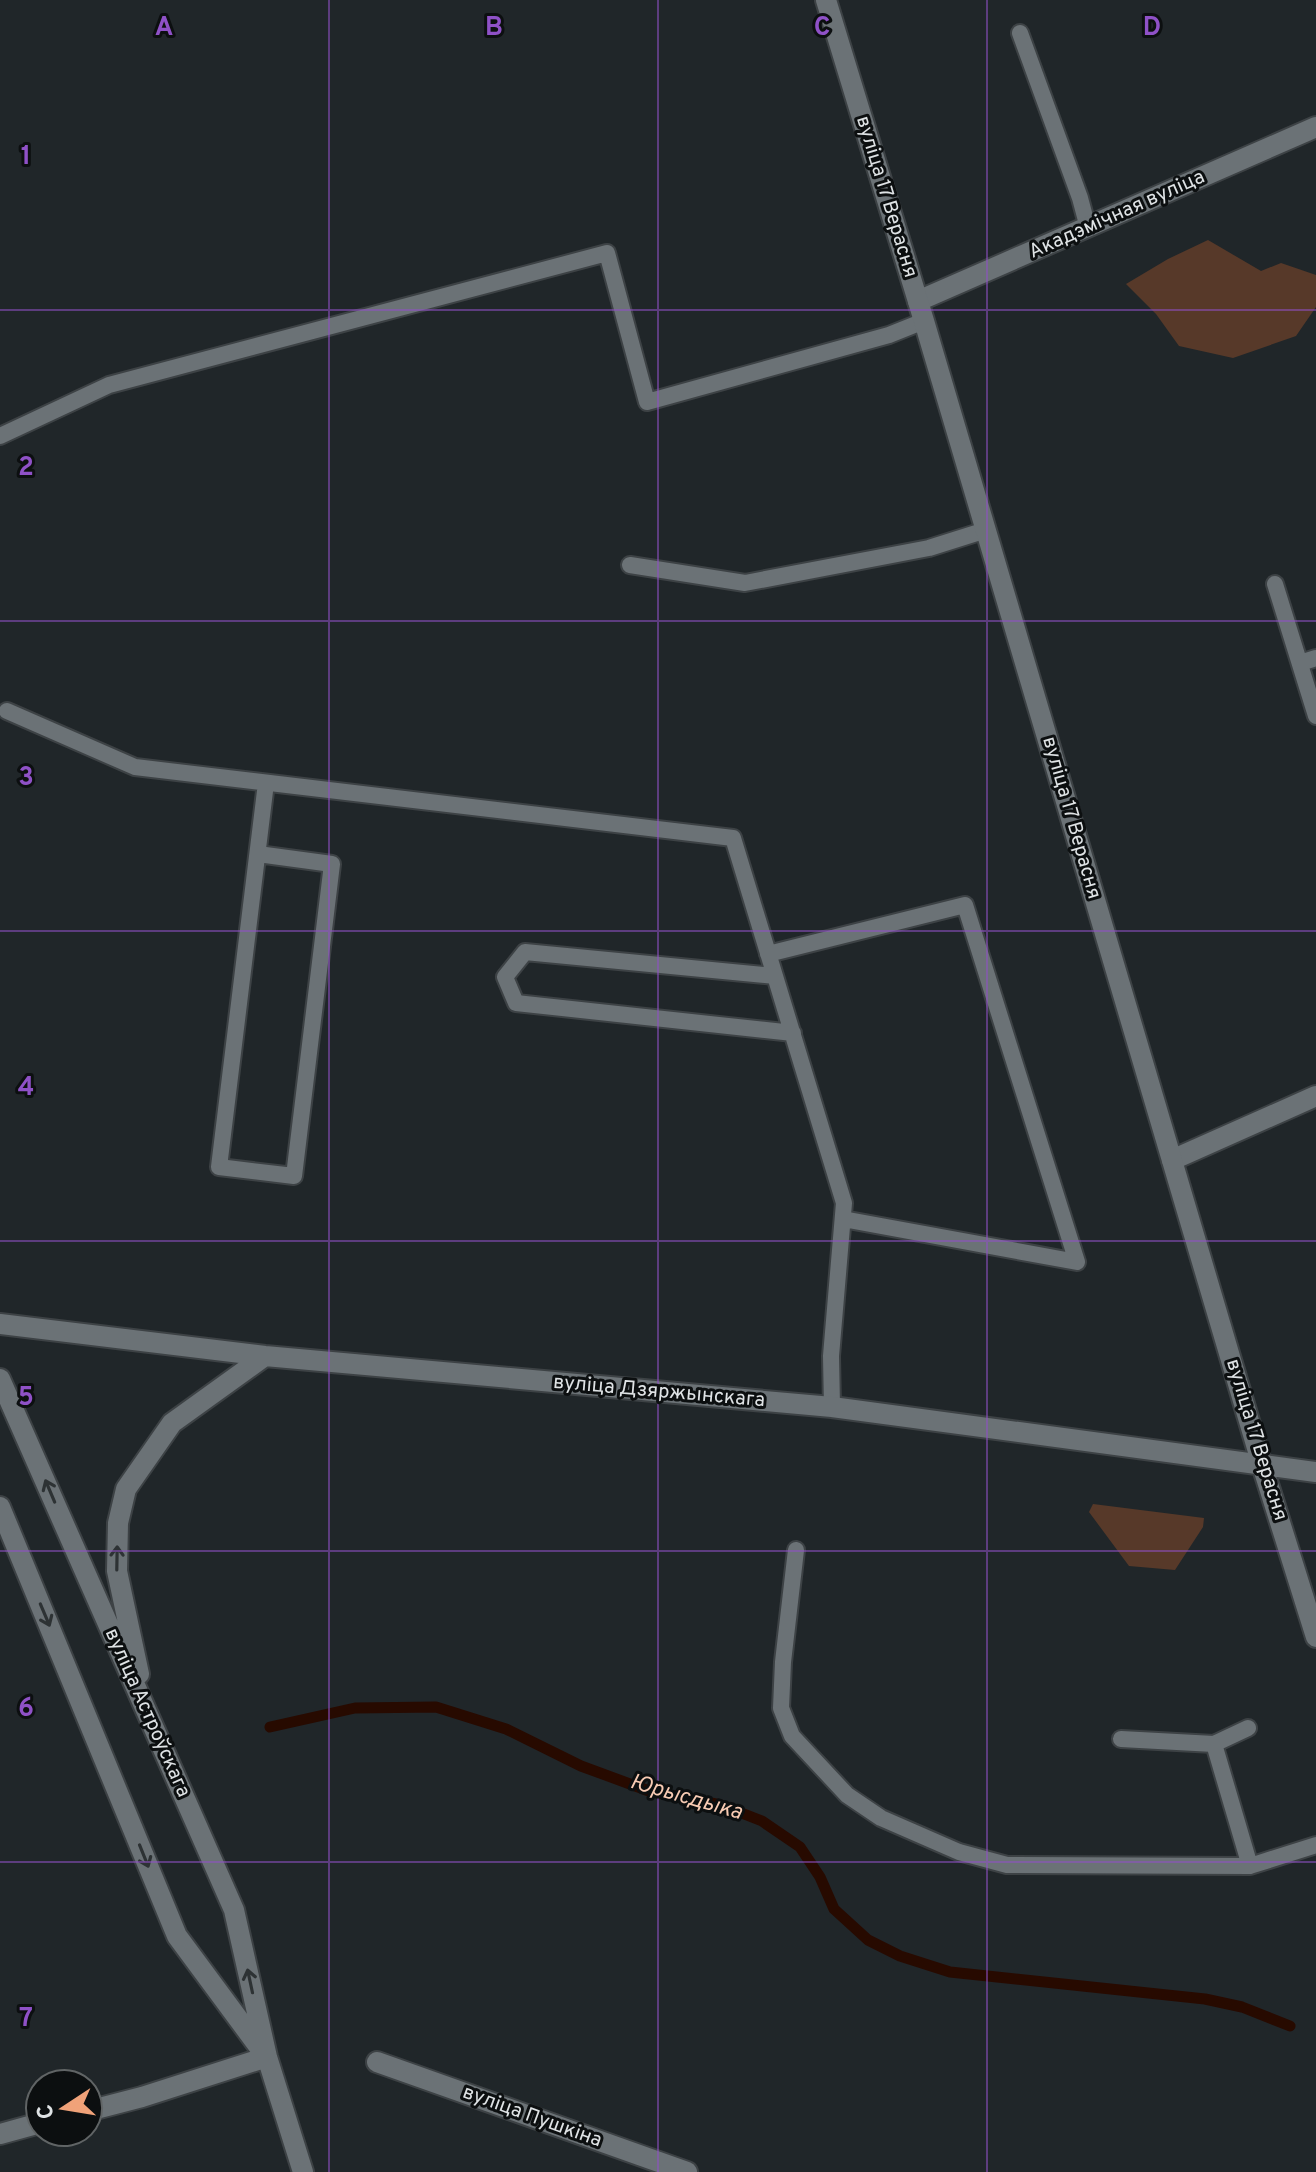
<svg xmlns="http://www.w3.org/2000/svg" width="1316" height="2172" font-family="Overpass,sans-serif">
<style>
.green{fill:#573929}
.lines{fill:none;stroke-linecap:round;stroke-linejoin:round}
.stream{stroke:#270a00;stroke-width:11}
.lane-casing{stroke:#3d4245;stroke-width:20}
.street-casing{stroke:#3d4245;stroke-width:24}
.secondary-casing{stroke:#3d4245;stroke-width:24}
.lane{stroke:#6b7276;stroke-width:16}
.street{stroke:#6b7276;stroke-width:20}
.secondary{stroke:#6b7276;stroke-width:20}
.oneway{stroke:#2d3234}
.grid{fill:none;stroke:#8f51c7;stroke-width:2;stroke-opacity:0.55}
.labels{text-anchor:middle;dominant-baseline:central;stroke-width:6;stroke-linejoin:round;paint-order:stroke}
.street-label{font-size:20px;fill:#dfe3e5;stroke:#0c0f10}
.water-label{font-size:22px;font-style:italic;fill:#f8cbb3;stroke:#0c0f10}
.grid-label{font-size:26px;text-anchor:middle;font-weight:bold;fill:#8f51c7;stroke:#0c0f10;stroke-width:6;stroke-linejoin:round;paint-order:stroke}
</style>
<rect width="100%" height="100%" fill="#202629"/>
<!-- green -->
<path class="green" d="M 1208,240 L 1261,271 L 1281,263 L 1316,275 L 1316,307 L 1296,336 L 1233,358 L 1179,346 L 1156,314 L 1126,284 L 1168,259 Z
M 1093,1504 L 1204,1518 L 1203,1527 L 1175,1570 L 1129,1566 L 1089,1512 Z"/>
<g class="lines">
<!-- stream -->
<path class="stream" d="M 270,1727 L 355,1708 L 436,1707 L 506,1729 L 581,1766 L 649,1791 L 721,1805 L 762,1821 L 800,1847 L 820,1877 L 834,1909 L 868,1940 L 900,1956 L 950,1972 L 1205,1999 L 1242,2007 L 1290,2026"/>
<!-- lane casing -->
<g class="lane-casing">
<path id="lane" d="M 1020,33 L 1080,198 L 1088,228
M 0,436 L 109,385 L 607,253 L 647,402 L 889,335 L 924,321
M 630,565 L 745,583 L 929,548 L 986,530
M 1275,584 L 1316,716
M 1300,663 L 1316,658
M 7,711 L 135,767 L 733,838 L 844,1203 L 831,1356 L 832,1407
M 258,854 L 332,864 L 294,1176 L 219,1167 L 266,783
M 768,954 L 965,905 L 1077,1262 L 843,1219
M 775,976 L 525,952 L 505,977 L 516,1003 L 793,1033
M 796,1550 L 783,1662 L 781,1708 L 792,1736 L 847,1795 L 881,1818 L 959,1852 L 1007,1865 L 1250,1866 L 1316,1845
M 1121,1739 L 1214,1744 L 1250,1866
M 1214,1744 L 1248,1728"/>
</g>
<!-- street casing -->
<g class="street-casing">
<path id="street" d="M 918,301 L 1316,127
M 1172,1160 L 1316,1096
M 377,2062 L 687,2172"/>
</g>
<!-- secondary casing -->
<g class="secondary-casing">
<path id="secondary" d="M 826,0 L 924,321 L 1262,1465 L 1316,1637
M 0,1324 L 265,1356 L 832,1407 L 1316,1472
M 0,1379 L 234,1910 L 267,2057 L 303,2172
M 0,1507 L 177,1936 L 262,2051
M 139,1674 L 117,1571 L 118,1523 L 126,1489 L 172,1423 L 265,1356
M 88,2111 L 142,2097 L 267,2057
M 0,2134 L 40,2123"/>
</g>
<!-- lane -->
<use href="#lane" class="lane"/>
<!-- street -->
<use href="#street" class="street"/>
<!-- secondary -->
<use href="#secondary" class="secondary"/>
</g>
<!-- one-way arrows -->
<defs><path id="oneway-shaft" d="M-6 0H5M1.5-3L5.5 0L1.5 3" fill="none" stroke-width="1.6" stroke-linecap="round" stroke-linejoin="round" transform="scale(2)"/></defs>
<g class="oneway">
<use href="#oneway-shaft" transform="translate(50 1491) rotate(-113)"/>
<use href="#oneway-shaft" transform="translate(117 1558) rotate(-89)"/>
<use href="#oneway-shaft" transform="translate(45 1615) rotate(67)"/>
<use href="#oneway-shaft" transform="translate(144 1856) rotate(68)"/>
<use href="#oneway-shaft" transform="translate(250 1981) rotate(-102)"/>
</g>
<!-- grid -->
<path class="grid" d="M 329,0 L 329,2172M 658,0 L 658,2172M 987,0 L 987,2172M 0,310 L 1316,310M 0,621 L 1316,621M 0,931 L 1316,931M 0,1241 L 1316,1241M 0,1551 L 1316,1551M 0,1862 L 1316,1862"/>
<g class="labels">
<!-- street labels -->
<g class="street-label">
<text transform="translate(886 197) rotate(73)">вуліца 17 Верасня</text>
<text transform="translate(1117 215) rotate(-24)">Акадэмічная вуліца</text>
<text transform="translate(1071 818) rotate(74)">вуліца 17 Верасня</text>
<text transform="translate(659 1392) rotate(5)">вуліца Дзяржынскага</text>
<text transform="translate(1256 1440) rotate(73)">вуліца 17 Верасня</text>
<text transform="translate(147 1713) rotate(66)">вуліца Астроўскага</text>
<text transform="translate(532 2117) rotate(20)">вуліца Пушкіна</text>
</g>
<!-- water labels -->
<g class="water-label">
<text transform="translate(686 1798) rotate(16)">Юрысдыка</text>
</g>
</g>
<g class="grid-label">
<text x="164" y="35">A</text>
<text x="494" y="35">B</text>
<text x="822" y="35">C</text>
<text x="1152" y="35">D</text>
<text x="26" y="164">1</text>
<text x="26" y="475">2</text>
<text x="26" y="785">3</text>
<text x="26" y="1095">4</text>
<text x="26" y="1405">5</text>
<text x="26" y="1716">6</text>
<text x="26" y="2026">7</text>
</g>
<!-- north arrow -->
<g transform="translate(64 2108) rotate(258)"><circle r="38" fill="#0c0f10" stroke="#606465" stroke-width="2"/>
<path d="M0-6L14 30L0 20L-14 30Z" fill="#f0a279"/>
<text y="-12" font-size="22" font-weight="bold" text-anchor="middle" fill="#dfe3e5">С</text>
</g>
</svg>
